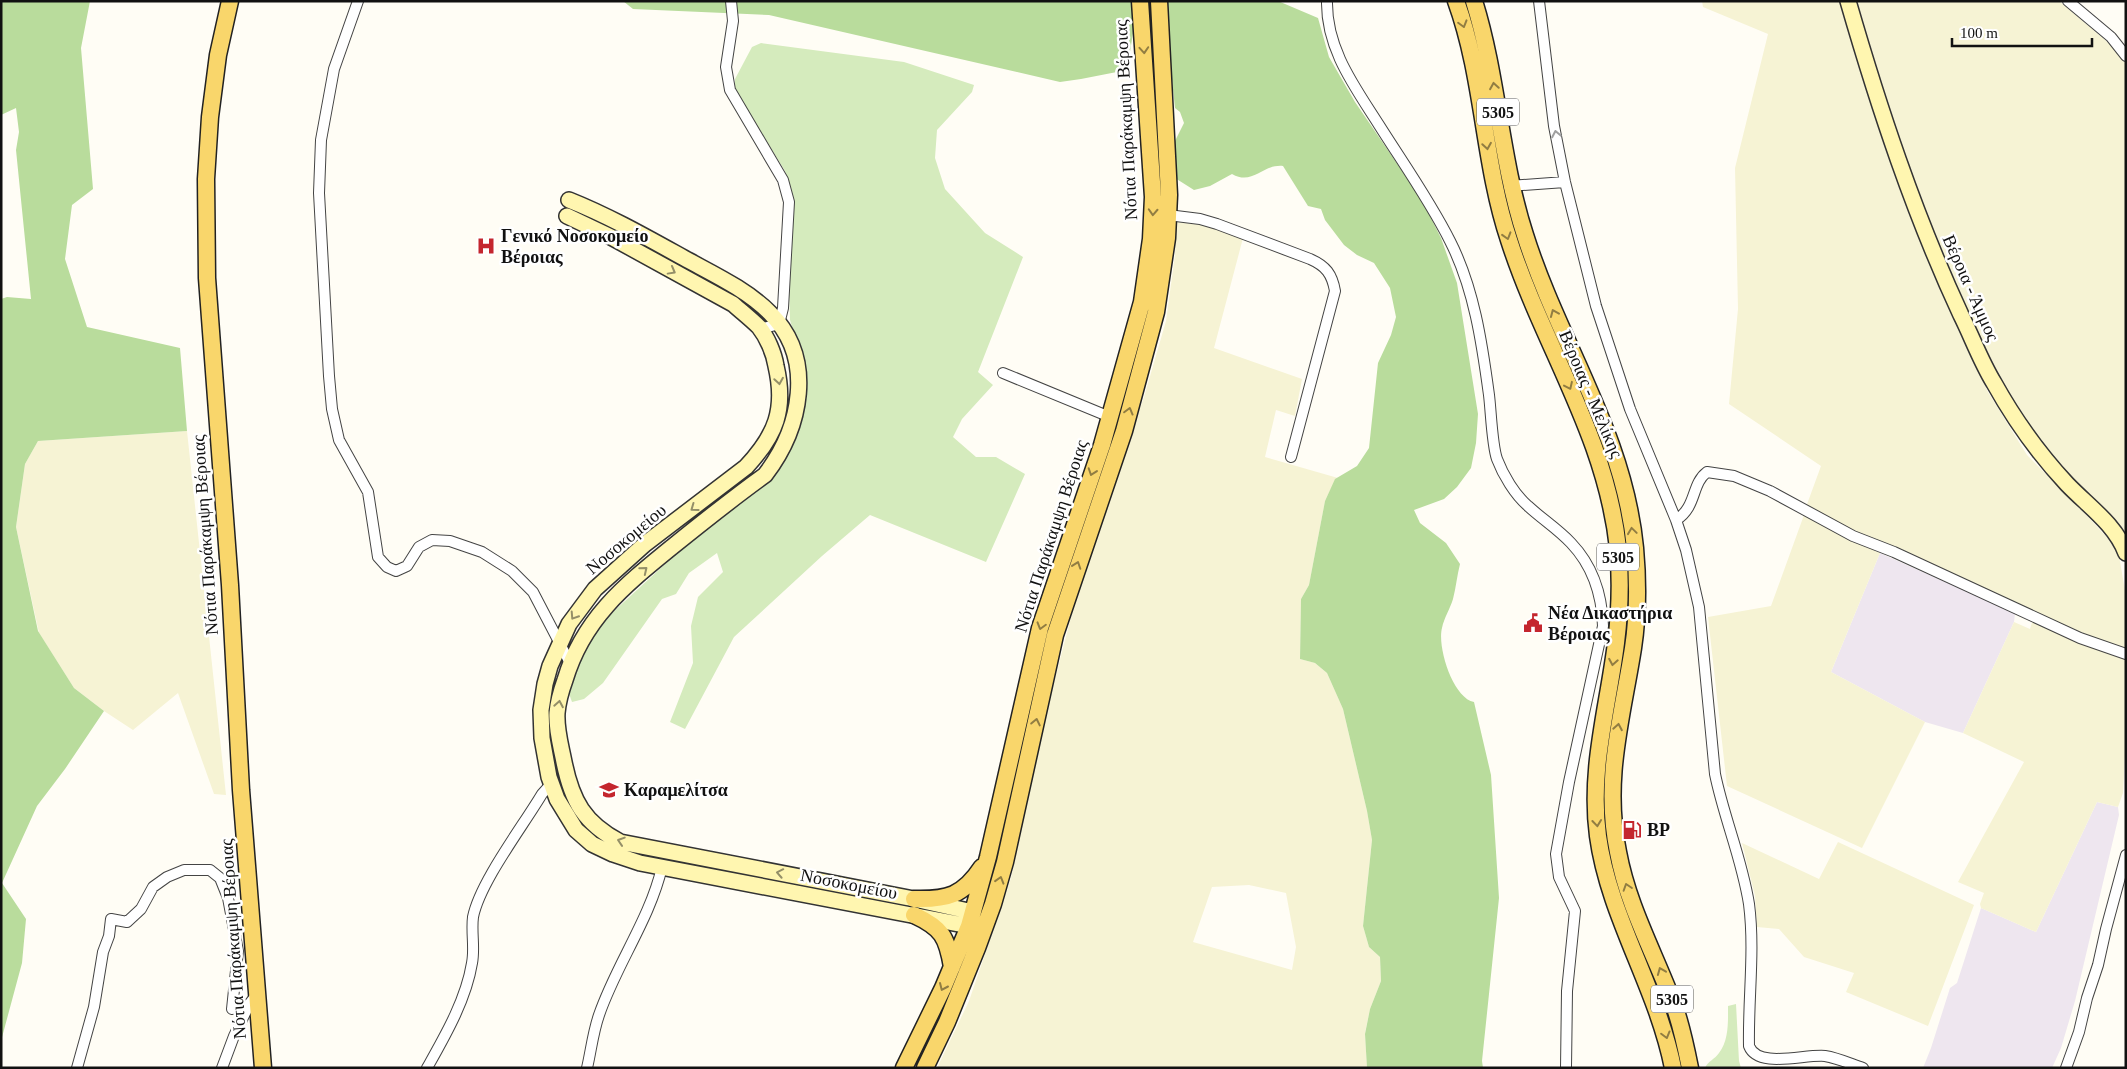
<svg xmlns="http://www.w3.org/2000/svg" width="2127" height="1069" font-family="'Times New Roman',serif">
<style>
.industrial{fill:#eee6ef}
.farmland{fill:#f6f3d4;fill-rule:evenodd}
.green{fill:#d5ebbd}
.forest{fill:#b9dc9c}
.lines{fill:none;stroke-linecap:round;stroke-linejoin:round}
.street-casing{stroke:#444;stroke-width:12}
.secondary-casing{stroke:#333;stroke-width:18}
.primary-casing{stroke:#222;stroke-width:19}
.street{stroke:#fff;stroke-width:10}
.secondary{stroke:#fff6b0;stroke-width:15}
.primary{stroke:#f9d66b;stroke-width:16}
.oneway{stroke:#917d42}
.oneway2{stroke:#a0a0a0}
.oneway3{stroke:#948f68}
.labels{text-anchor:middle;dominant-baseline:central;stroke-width:5;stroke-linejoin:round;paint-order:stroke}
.shield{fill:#fff;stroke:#585858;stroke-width:1}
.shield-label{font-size:16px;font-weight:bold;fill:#111}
.street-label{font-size:18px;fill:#111;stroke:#fff}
.poi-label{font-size:18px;font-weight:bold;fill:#111;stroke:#fff;text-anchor:start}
</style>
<rect width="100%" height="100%" fill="#fffdf5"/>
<!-- industrial -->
<path class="industrial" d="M 1880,553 L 2015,613 L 2014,622 L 1963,733 L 1925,722 L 1831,672 Z
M 2097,802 L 2118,807 L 2119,815 L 2075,1001 L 2061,1048 L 2052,1068 L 1923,1068 L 1931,1048 L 1950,988 L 1957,983 L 1981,908 L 2036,932 Z"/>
<!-- farmland -->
<path class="farmland" d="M 1702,1 L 1841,1 L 1885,148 L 1922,243 L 1988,392 L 2027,455 L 2088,517 L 2113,544 L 2119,556 L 2126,596 L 2126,651 L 2017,605 L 1821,517 L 1806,507 L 1821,466 L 1729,404 L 1738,309 L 1735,168 L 1768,34 L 1703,7 Z
M 1852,1 L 2059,1 L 2118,51 L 2126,63 L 2126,541 L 2070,482 L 1996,381 L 1941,261 Z
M 1176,222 L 1204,225 L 1243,238 L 1214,348 L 1302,379 L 1295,416 L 1276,410 L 1265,457 L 1338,478 L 1335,480 L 1325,501 L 1309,585 L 1301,599 L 1300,659 L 1315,663 L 1327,673 L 1343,709 L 1367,811 L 1372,840 L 1363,926 L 1369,947 L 1380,957 L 1381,981 L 1370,1009 L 1365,1033 L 1367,1068 L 937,1068 L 969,1001 L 1011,878 L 1043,725 L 1088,552 L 1144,397 L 1166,321 L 1175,255 ZM 1249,885 L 1286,893 L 1296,947 L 1292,970 L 1193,942 L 1212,887 Z
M 187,431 L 226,795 L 214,794 L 178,693 L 133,730 L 104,711 L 74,688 L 39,633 L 16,527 L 25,464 L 38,441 Z
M 1804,515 L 1880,553 L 1831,672 L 1925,722 L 1862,848 L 1727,786 L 1708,617 L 1771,606 Z
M 2033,619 L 2080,642 L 2126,659 L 2126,737 L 2123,793 L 2118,807 L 2097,802 L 2036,932 L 1981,908 L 1980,904 L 1984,893 L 1958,882 L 2024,762 L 1963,733 L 2014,622 L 2030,629 Z
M 1838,842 L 1974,905 L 1928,1026 L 1846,992 L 1854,973 L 1804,957 L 1779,929 L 1757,927 L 1755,896 L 1742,843 L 1819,879 Z"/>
<!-- green -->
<path class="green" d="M 761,43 L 904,62 L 974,85 L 972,92 L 937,130 L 935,158 L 945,189 L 985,233 L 1023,257 L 978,372 L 993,385 L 962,419 L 953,437 L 976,457 L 996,457 L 1025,474 L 986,562 L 870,515 L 822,556 L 734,637 L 685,729 L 670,722 L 693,663 L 691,626 L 698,597 L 723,572 L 717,553 L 689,573 L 676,594 L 662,599 L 603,683 L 584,699 L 572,702 L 567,688 L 584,651 L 600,624 L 700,532 L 770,481 L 784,460 L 800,428 L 805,389 L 801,358 L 790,320 L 789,285 L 794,206 L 785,171 L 735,90 L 735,79 L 752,47 Z
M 1736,1004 L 1739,1061 L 1741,1068 L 1705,1068 C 1708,1061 1715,1059 1719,1053 C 1729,1040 1728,1022 1728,1006 Z"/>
<!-- forest -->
<path class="forest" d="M 1,1 L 90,1 L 81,48 L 93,189 L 72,205 L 65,259 L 87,327 L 180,348 L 187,431 L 38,441 L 25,464 L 16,527 L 38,631 L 74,688 L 104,711 L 65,769 L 37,806 L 2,883 L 26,919 L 22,963 L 1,1041 L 1,299 L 7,297 L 31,299 L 16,150 L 19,132 L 16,108 L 1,115 Z
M 623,1 L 1134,1 L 1135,21 L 1127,70 L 1081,79 L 1060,82 L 769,15 L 633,9 Z
M 1166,1 L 1278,1 L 1318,18 L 1329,57 L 1355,102 L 1422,200 L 1441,238 L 1457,283 L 1478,414 L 1476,443 L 1471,468 L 1457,487 L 1444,499 L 1414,510 L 1420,523 L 1446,543 L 1460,564 C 1457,576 1456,587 1453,599 C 1450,609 1444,618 1442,628 C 1437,647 1453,698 1474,702 L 1491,775 L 1499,898 L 1482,1061 L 1483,1068 L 1367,1068 L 1365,1034 L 1370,1009 L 1381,981 L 1380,957 L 1369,947 L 1363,926 L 1372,840 L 1367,811 L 1343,709 L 1327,673 L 1315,663 L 1300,659 L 1301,599 L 1309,585 L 1325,501 L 1335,479 L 1357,466 L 1369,448 L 1378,363 L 1391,335 L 1396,317 L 1390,288 L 1374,263 L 1357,255 L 1344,245 L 1325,220 L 1321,209 L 1308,206 L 1283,166 C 1262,164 1253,186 1232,174 L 1210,186 L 1194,190 L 1175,178 L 1174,143 L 1184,123 L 1180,112 L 1175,108 L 1169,52 Z"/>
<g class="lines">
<!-- street casing -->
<g class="street-casing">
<path id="street" d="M 358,1 L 334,69 L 321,140 L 319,193 L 329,376 L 332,409 L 339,440 L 368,492 L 378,557 L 387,567 L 396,571 L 407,566 L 419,547 L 432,540 L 450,541 L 482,552 L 512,571 L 533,592 L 570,663
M 731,1 L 733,21 L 726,67 L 730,90 L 783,180 L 789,202 L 783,308 L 779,324 L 760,329
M 1327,1 C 1326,49 1355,87 1379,125 C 1403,163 1430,201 1450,241 C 1474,288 1482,343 1489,395 C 1491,411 1492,445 1497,459 C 1503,475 1515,495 1528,506 C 1542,519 1558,529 1571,543 C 1593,566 1602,595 1603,626 L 1569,782 L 1556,854 L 1559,877 L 1575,911 L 1567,991 L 1566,1068
M 1539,1 L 1554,126 L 1565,182 L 1596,306 L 1630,409 L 1676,520 L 1686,550 L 1699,607 L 1715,774 C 1724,818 1742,859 1749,904 C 1755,951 1748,998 1749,1046 C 1758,1069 1804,1054 1825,1056 C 1838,1058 1851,1064 1863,1068
M 2068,1 L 2111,37 L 2126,56
M 1509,186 L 1565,182
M 1168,215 L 1200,219 L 1217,224 L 1310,259 C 1326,266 1332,274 1335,291 L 1291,457
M 1003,373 L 1110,417
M 1676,520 C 1697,507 1691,484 1707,472 L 1734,476 L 1770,491 L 1853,536 L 1894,552 L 2080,638 L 2126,654
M 77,1068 L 94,1007 L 103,952 L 109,936 L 111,919 L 127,922 L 141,909 L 153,887 L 167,877 L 184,870 L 210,870 L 220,878 L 228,898 L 238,951 L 232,1009
M 222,1068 L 234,1036 L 250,1003 L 257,994
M 427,1068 C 445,1036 466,1000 472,963 C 475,948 471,932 473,917 C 480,882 523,826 542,794 L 551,784
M 587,1068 C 591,1051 593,1032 599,1015 C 616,965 650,919 662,867
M 2066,1068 L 2079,1032 L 2087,998 L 2098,965 L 2106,929 L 2126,855"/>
</g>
<!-- secondary casing -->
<g class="secondary-casing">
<path id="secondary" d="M 1848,1 C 1879,108 1914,214 1961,315 C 1972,337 1981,362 1994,383 C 2014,419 2039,454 2067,484 C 2088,506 2115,524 2126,553
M 569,200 C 609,216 646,237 684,258 C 713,274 746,289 770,313 C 816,359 801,428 765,475 C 733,498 703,522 672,547 C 624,586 583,619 565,680 C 561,691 558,702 557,713 C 556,730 561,746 564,762 C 572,801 584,823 620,842 L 914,899 L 973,912
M 567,216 L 611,237 L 733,304 C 742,312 751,319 759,327 C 767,337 774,353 776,366 C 786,409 776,435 746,467 L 645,544 L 595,589 L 569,624 L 550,666 L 545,684 L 541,710 L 542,738 L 549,777 L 557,799 L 576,830 L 592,844 L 613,854 L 640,863 L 969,926"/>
</g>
<!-- primary casing -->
<g class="primary-casing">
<path id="primary" d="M 230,1 L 218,55 L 210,117 L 206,179 L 207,278 L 230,585 L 241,790 L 263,1068
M 1456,1 C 1484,78 1483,162 1509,240 C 1543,346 1606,435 1618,548 C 1621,580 1620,611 1616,643 C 1608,708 1589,769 1598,836 C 1609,917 1657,987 1673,1068
M 1474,1 C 1498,78 1500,158 1525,235 C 1559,343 1624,433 1635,548 C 1638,581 1638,615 1633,648 C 1622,718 1603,780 1618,852 C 1628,907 1656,956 1675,1008 C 1682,1028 1686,1048 1690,1068
M 914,899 C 947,900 963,896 982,867
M 914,915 C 942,928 947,937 952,967
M 904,1068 L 943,988 L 969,926 L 988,857 L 1040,628 L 1102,445 L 1142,302 L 1151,239 L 1153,197 L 1140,1
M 925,1068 L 947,1022 L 977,948 L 993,904 L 1005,862 L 1055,635 L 1124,431 L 1156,312 L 1167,238 L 1169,195 L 1159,1"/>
</g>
<!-- street -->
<use href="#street" class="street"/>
<!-- secondary -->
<use href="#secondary" class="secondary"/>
<!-- primary -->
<use href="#primary" class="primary"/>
</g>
<!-- one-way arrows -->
<defs><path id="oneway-chevron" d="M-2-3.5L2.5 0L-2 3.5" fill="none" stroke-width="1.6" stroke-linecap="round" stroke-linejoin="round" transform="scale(1.25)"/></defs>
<g class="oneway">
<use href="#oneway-chevron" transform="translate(1463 24) rotate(74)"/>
<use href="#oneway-chevron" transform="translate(1144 50) rotate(86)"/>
<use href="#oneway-chevron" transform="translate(1494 86) rotate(-99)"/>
<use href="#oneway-chevron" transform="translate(1487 146) rotate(81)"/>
<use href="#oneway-chevron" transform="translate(1153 212) rotate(93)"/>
<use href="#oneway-chevron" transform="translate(1507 236) rotate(73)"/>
<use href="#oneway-chevron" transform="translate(1554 313) rotate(-113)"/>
<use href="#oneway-chevron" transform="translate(1569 386) rotate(65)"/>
<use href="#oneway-chevron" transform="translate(1129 411) rotate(-75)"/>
<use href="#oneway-chevron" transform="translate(1092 472) rotate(109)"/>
<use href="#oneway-chevron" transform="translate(1632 531) rotate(-98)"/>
<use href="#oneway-chevron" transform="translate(1077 565) rotate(-71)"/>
<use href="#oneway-chevron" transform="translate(1041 626) rotate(106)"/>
<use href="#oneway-chevron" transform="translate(1613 662) rotate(100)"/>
<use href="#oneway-chevron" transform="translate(1036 722) rotate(-78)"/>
<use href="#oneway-chevron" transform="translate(1618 727) rotate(-80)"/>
<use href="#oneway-chevron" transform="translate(1597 823) rotate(84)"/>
<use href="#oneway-chevron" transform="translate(1000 880) rotate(-73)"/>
<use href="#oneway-chevron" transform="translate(1627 887) rotate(-108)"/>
<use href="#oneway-chevron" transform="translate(1661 971) rotate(-112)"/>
<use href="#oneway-chevron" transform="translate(943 987) rotate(114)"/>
<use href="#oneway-chevron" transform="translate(1666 1035) rotate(75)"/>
</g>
<use class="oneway2" href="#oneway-chevron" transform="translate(1556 134) rotate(-101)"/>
<g class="oneway3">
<use href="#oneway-chevron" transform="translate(672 271) rotate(29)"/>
<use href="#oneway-chevron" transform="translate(779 381) rotate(81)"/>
<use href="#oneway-chevron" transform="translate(694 508) rotate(144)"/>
<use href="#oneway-chevron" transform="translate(644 570) rotate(-39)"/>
<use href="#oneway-chevron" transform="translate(574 616) rotate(123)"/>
<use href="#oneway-chevron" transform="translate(559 704) rotate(-80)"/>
<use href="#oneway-chevron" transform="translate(621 841) rotate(-162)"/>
<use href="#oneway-chevron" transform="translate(780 873) rotate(-169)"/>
</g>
<!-- icons -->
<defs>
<g id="hospital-bare" transform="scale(1.5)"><path d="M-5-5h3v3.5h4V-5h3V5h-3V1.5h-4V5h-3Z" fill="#c4262e" stroke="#fff" stroke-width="2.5" paint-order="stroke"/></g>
<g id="civic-bare" transform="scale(1.5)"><path d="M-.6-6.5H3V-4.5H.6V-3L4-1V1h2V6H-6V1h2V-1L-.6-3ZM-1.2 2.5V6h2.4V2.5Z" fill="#c4262e" stroke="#fff" stroke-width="2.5" paint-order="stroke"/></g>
<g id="school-bare" transform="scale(1.5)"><path d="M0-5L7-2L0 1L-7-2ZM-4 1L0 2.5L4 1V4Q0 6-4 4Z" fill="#c4262e" stroke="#fff" stroke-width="2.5" paint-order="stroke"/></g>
<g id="fuel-bare" transform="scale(1.5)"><path d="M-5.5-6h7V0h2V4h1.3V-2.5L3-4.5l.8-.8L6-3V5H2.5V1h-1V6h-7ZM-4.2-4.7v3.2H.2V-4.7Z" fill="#c4262e" stroke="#fff" stroke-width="2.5" paint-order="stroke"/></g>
</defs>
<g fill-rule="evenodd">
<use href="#hospital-bare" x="486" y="246"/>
<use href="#civic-bare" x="1533" y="623"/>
<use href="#school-bare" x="609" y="790"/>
<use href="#fuel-bare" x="1632" y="830"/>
</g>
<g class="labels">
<!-- shield labels -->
<g class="shield">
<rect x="1477" y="98.5" width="42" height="27" rx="4"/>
<rect x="1597" y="543.5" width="42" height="27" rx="4"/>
<rect x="1651" y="985.5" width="42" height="27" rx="4"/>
</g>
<g class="shield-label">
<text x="1498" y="112">5305</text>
<text x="1618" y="557">5305</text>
<text x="1672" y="999">5305</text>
</g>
<!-- street labels -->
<g class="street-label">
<text transform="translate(1126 120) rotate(-93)">Νότια Παράκαμψη Βέροιας</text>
<text transform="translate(1971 288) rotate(66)">Βέροια - Άμμος</text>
<text transform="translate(1591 394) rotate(67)">Βέροιας - Μελίκης</text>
<text transform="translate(205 535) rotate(-94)">Νότια Παράκαμψη Βέροιας</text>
<text transform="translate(1051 536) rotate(-72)">Νότια Παράκαμψη Βέροιας</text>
<text transform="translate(626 539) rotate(-40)">Νοσοκομείου</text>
<text transform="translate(849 884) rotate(11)">Νοσοκομείου</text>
<text transform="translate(233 939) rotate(-94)">Νότια Παράκαμψη Βέροιας</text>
</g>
<!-- poi labels -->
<g class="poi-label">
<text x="501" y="236">Γενικό Νοσοκομείο<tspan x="501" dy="21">Βέροιας</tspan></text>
<text x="1548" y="613">Νέα Δικαστήρια<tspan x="1548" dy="21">Βέροιας</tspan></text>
<text x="624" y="790">Καραμελίτσα</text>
<text x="1647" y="830">BP</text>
</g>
</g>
<!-- border -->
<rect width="2127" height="1069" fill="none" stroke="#111111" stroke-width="5"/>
<!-- scale -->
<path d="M1952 38v8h140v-8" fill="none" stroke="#111111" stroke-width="2.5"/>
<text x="1960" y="38" font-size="15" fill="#111111" stroke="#ffffff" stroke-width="4" paint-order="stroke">100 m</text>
</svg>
